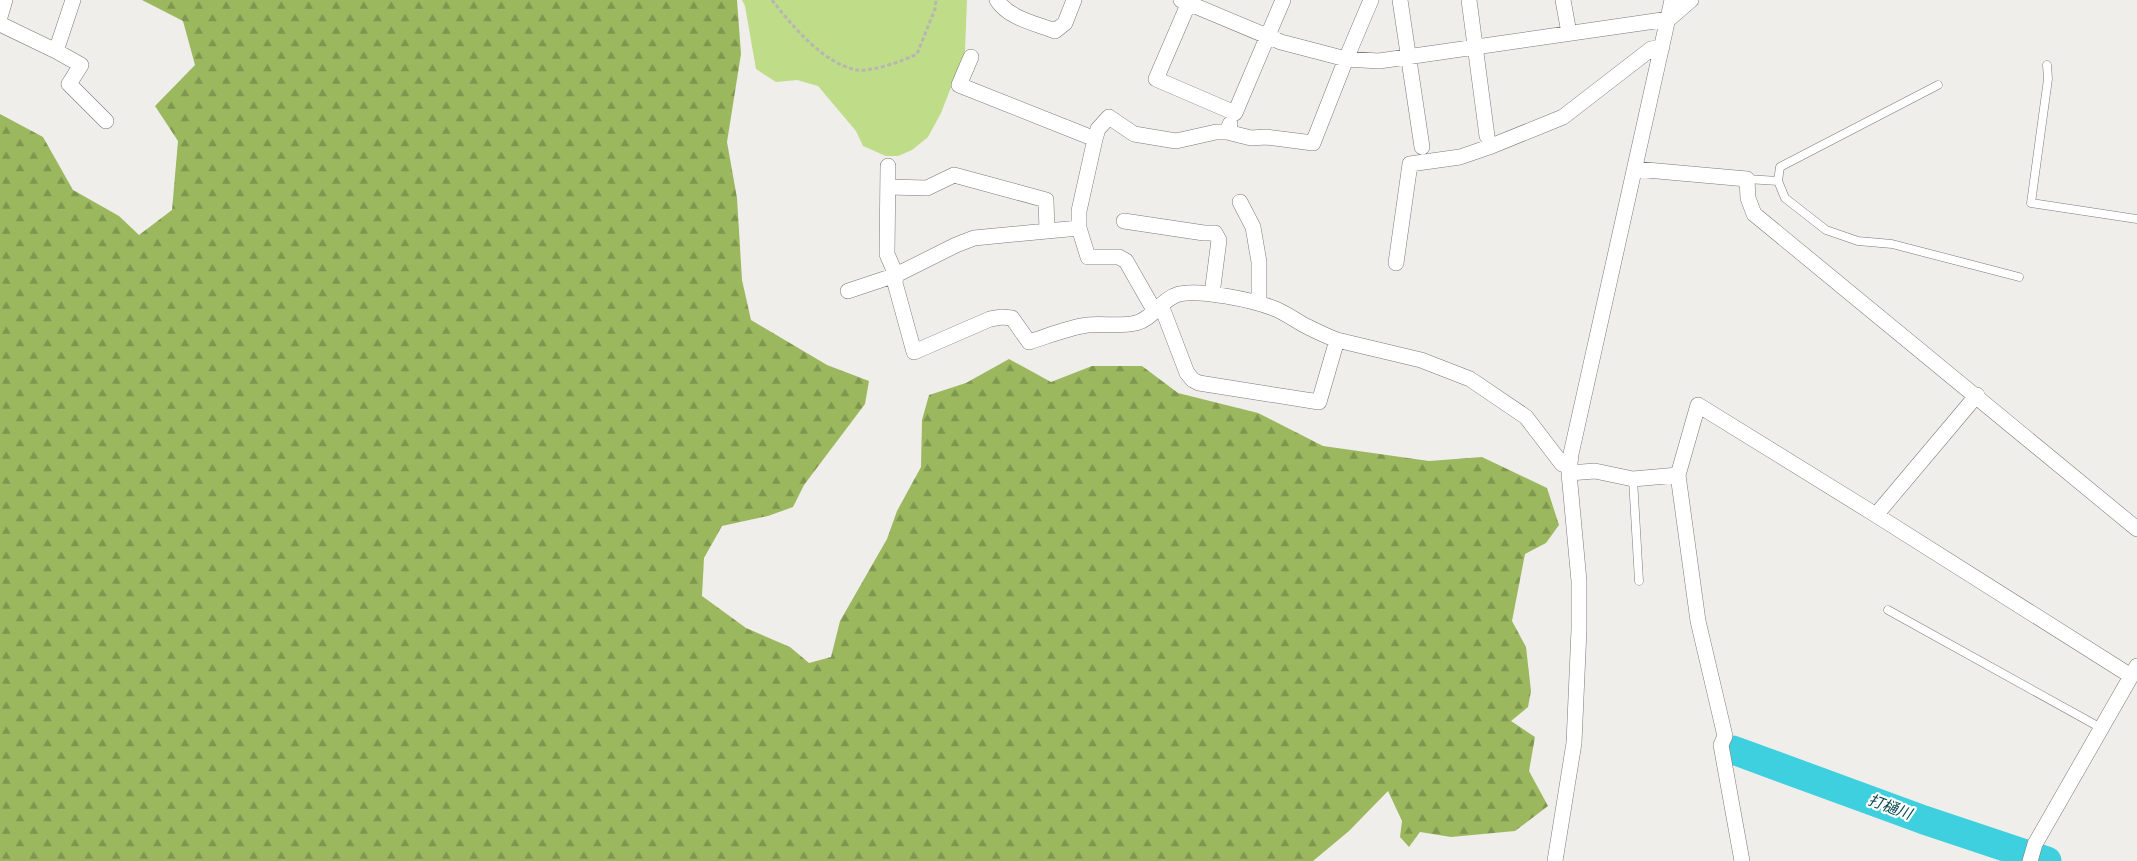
<svg xmlns="http://www.w3.org/2000/svg" width="2137" height="861" font-family="'Nunito Sans','Noto Sans JP',sans-serif">
<style>
.grass{fill:#bfdc88}
.forest{fill:url(#forest-firs)}
.lines{fill:none;stroke-linecap:round;stroke-linejoin:round}
.river{stroke:#3ed0df;stroke-width:29}
.lane-casing{stroke:#7a7a77;stroke-width:9}
.street-casing{stroke:#7a7a77;stroke-width:16}
.path{stroke:#b7b6b4;stroke-width:3;stroke-dasharray:4 2.5;stroke-linecap:butt}
.lane{stroke:#fff;stroke-width:8}
.street{stroke:#fff;stroke-width:15}
.labels{text-anchor:middle;dominant-baseline:central;stroke-width:4.5;stroke-linejoin:round;paint-order:stroke}
.water-label{font-size:15px;font-style:italic;fill:#04464d;stroke:#fff}
</style>
<defs>
<pattern id="forest-firs" width="22" height="20" patternUnits="userSpaceOnUse" patternTransform="scale(1.25)"><rect width="22" height="20" fill="#9bb85f"/><path d="M5 1l3.5 6h-7zM16 11l3.5 6h-7z" fill="#7f964f"/></pattern>
</defs>
<rect width="100%" height="100%" fill="#efeeeb"/>
<!-- grass -->
<path class="grass" d="M 742,0 L 967,0 L 965,51 L 941,113 L 928,137 L 912,150 L 898,156 L 886,156 L 863,146 L 856,131 L 818,86 L 797,80 L 776,82 L 756,69 L 745,6 Z"/>
<!-- forest -->
<path class="forest" d="M 142,0 L 737,0 L 741,54 L 727,142 L 737,198 L 742,280 L 751,320 L 827,365 L 869,381 L 865,404 L 804,485 L 793,507 L 768,516 L 722,526 L 704,558 L 702,596 L 746,628 L 790,647 L 809,663 L 831,657 L 840,621 L 887,539 L 897,511 L 921,467 L 922,420 L 929,395 L 966,383 L 1009,359 L 1051,382 L 1092,366 L 1142,366 L 1178,393 L 1258,413 L 1323,446 L 1429,461 L 1482,457 L 1547,488 L 1559,525 L 1546,543 L 1525,554 L 1512,621 L 1526,647 L 1531,691 L 1528,707 L 1511,721 L 1535,737 L 1529,771 L 1548,806 L 1515,831 L 1451,837 L 1420,832 L 1409,847 L 1400,837 L 1402,821 L 1388,791 L 1349,831 L 1313,861 L 0,861 L 0,114 L 43,137 L 73,190 L 119,216 L 139,235 L 172,210 L 178,141 L 155,106 L 195,65 L 183,21 Z"/>
<g class="lines">
<!-- river -->
<path class="river" d="M 1733,750 L 1924,820 L 2047,861"/>
<!-- lane casing -->
<g class="lane-casing">
<path id="lane" d="M 2047,65 L 2048,79 L 2031,203 L 2137,219
M 1938,85 L 1780,167 L 1778,181 L 1785,198 L 1826,230 L 1858,241 L 1892,244 L 2019,277
M 1747,179 L 1778,181
M 1633,479 L 1639,581
M 1888,610 L 2101,728"/>
</g>
<!-- street casing -->
<g class="street-casing">
<path id="street" d="M 73,0 L 56,51 L 81,65 L 69,84 L 106,121
M 997,0 C 1008,18 1037,24 1055,31 L 1065,23 L 1074,0
M 1181,0 L 1281,42 L 1346,59 L 1313,143 L 1266,137 L 1251,138 L 1227,132
M 1190,0 L 1156,79 L 1235,113 L 1283,0
M 1371,0 L 1346,59 L 1379,61 L 1669,19 L 1691,0
M 1400,0 L 1422,147
M 1469,0 L 1487,136
M 1563,0 L 1569,33
M 0,17 L 5,0
M 0,24 L 56,51
M 1095,139 L 1098,129 L 1109,117 L 1134,134 L 1176,141 L 1216,132 L 1227,132 L 1230,124
M 888,166 L 887,254 L 896,275 L 895,283 L 914,352 L 990,319 L 1002,317 L 1012,318 L 1029,342 C 1048,336 1067,328 1087,325 C 1103,323 1119,327 1136,323 C 1153,319 1161,299 1179,294 C 1200,289 1252,300 1273,308 C 1284,312 1295,320 1306,326 C 1316,331 1326,336 1337,340
M 1635,169 L 1747,179 L 1748,198 L 1754,214 L 2137,529
M 888,187 L 927,188 L 954,175 L 1046,200 L 1047,231 L 1079,228 L 1079,211 L 1095,139 L 959,85 L 971,57
M 1240,202 L 1253,227 L 1259,262 L 1259,303
M 1124,221 L 1204,233 L 1215,233 L 1219,240 L 1212,294
M 1079,228 L 1088,257 L 1119,257 L 1126,261 L 1154,310
M 1396,263 L 1410,164 L 1460,157 L 1489,147 L 1563,117 L 1651,49 L 1662,47
M 848,291 L 896,275 L 956,245 L 974,238 L 1047,231
M 1161,305 L 1187,373 L 1193,380 L 1199,383 L 1319,402 L 1337,340 L 1421,360 L 1470,379 L 1526,417 L 1562,464 L 1570,467
M 1569,473 L 1595,471 L 1633,479 L 1678,475
M 1876,515 L 1977,395
M 1555,861 L 1574,743 L 1579,629 L 1579,581 L 1569,473 L 1571,454 L 1672,0
M 1742,861 L 1721,745 L 1725,736 L 1698,621 L 1678,475 L 1698,405 L 1876,515 L 2131,676
M 2030,861 L 2035,844 L 2137,666"/>
</g>
<!-- path -->
<path class="path" d="M 772,0 C 792,26 824,64 857,70 C 872,72 903,61 917,54 L 935,9 L 936,0"/>
<!-- lane -->
<use href="#lane" class="lane"/>
<!-- street -->
<use href="#street" class="street"/>
</g>
<g class="labels">
<!-- water labels -->
<g class="water-label">
<text transform="translate(1890 807) rotate(20)">打樋川</text>
</g>
</g>
</svg>
